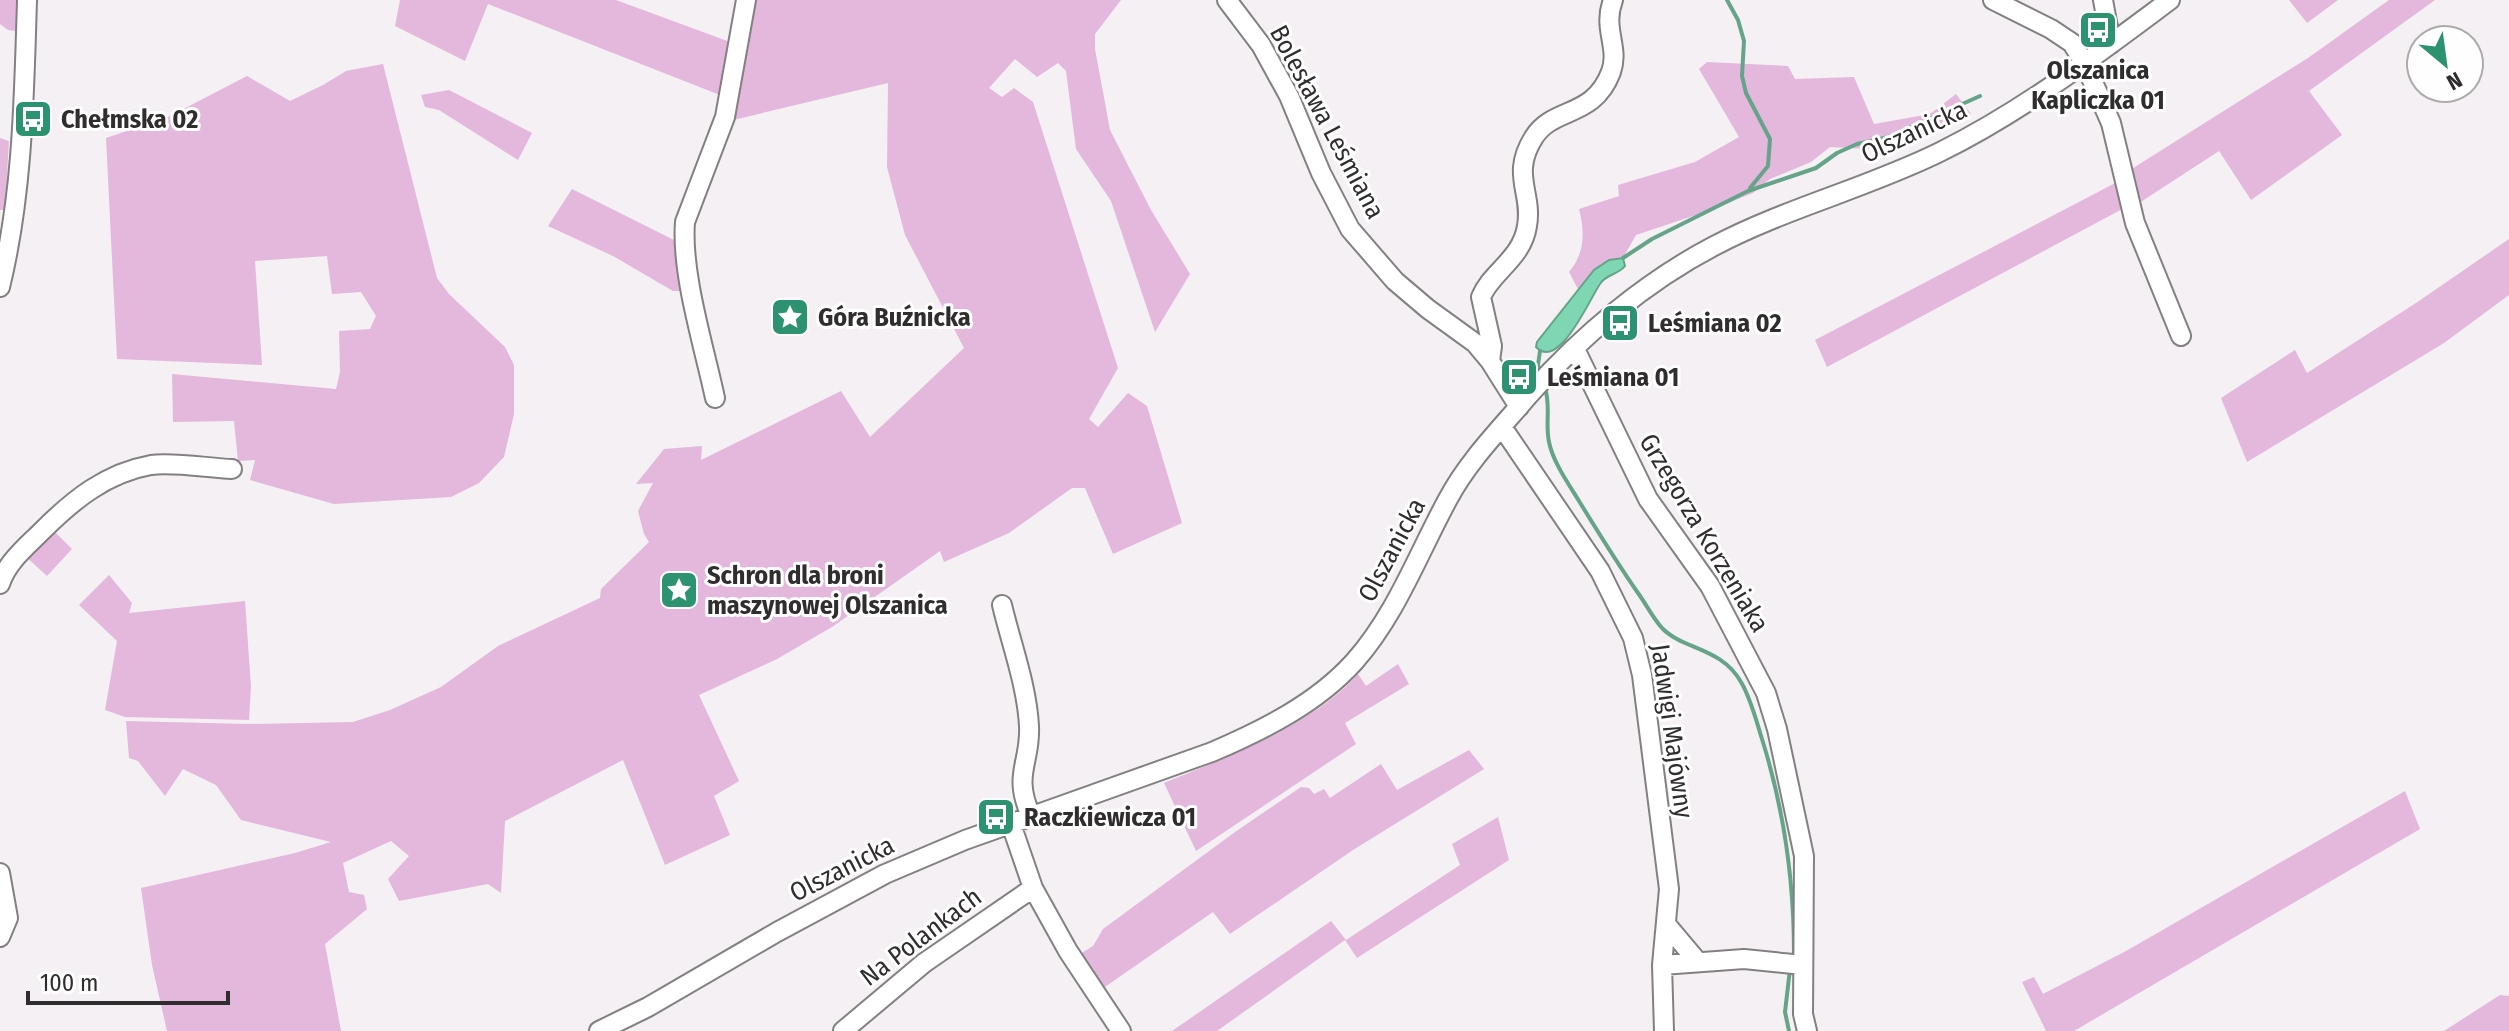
<svg xmlns="http://www.w3.org/2000/svg" width="2509" height="1031" font-family="'Fira Sans Condensed',sans-serif">
<style>
.green{fill:#e4b7dc}
.water{fill:#7ed7b2;stroke:#66a48a;stroke-width:2}
.lines{fill:none;stroke-linecap:round;stroke-linejoin:round}
.stream{stroke:#66a48a;stroke-width:4}
.minor-casing{stroke:#838082;stroke-width:22}
.minor{stroke:#fff;stroke-width:18}
.labels{text-anchor:middle;dominant-baseline:central;stroke-width:6;stroke-linejoin:round;paint-order:stroke}
.poi-label{font-size:26px;font-weight:bold;fill:#2f2d2e;stroke:#fffeff;text-anchor:start}
.street-label{font-size:26px;fill:#2f2d2e;stroke:#fffeff}
</style>
<rect width="100%" height="100%" fill="#f4f0f3"/>
<!-- green -->
<path class="green" d="M 0,0 L 21,0 L 16,31 L 8,30 L 0,24 Z
M 400,0 L 616,0 L 730,42 L 725,97 L 488,4 L 465,61 L 395,26 Z
M 753,0 L 1121,0 L 1095,34 L 1095,49 L 1110,130 L 1151,210 L 1190,274 L 1155,332 L 1111,201 L 1076,149 L 1066,71 L 1058,63 L 1037,77 L 1015,59 L 989,88 L 1002,97 L 1014,88 L 1033,102 L 1118,368 L 1089,419 L 1098,427 L 1128,393 L 1147,406 L 1182,523 L 1113,554 L 1085,488 L 1072,488 L 1009,533 L 944,562 L 940,551 L 832,627 L 777,659 L 699,695 L 739,781 L 714,796 L 730,835 L 665,865 L 623,760 L 505,821 L 501,893 L 488,884 L 399,901 L 388,879 L 409,856 L 391,841 L 343,863 L 349,892 L 364,895 L 367,909 L 325,944 L 341,1031 L 167,1031 L 152,965 L 141,888 L 295,853 L 331,842 L 241,820 L 216,785 L 183,769 L 165,796 L 138,761 L 129,758 L 126,721 L 248,724 L 353,722 L 390,710 L 441,687 L 498,646 L 600,598 L 601,589 L 649,542 L 644,534 L 638,511 L 653,483 L 636,484 L 664,449 L 702,446 L 701,460 L 841,391 L 870,437 L 964,348 L 905,235 L 887,167 L 888,83 L 729,121 Z
M 2289,0 L 2338,0 L 2307,23 Z
M 2389,0 L 2435,0 L 2309,91 L 2342,135 L 2251,200 L 2219,151 L 2136,205 L 2130,170 L 2308,58 Z
M 1707,62 L 1788,66 L 1795,79 L 1854,77 L 1874,124 L 1930,114 L 1956,94 L 1971,114 L 1939,131 L 1918,130 L 1870,149 L 1830,147 L 1811,162 L 1770,179 L 1753,193 L 1711,210 L 1636,235 L 1623,258 L 1601,264 L 1578,289 L 1569,272 C 1585,253 1585,232 1579,209 L 1619,196 L 1618,185 L 1695,162 L 1739,137 L 1699,69 Z
M 383,64 L 437,278 L 449,294 L 505,347 L 514,365 L 514,414 L 504,457 L 479,483 L 451,497 L 334,504 L 250,480 L 255,460 L 238,461 L 234,421 L 173,422 L 172,374 L 336,389 L 340,372 L 339,331 L 370,329 L 376,316 L 361,292 L 332,294 L 327,256 L 255,261 L 262,365 L 117,359 L 106,138 L 168,117 L 247,76 L 290,101 L 323,85 L 346,71 Z
M 449,90 L 532,133 L 518,160 L 439,110 L 425,107 L 421,95 Z
M 0,138 L 9,141 L 5,210 L 0,210 Z
M 2121,180 L 2126,207 L 1827,367 L 1815,340 Z
M 572,189 L 678,242 C 671,259 683,273 684,291 L 673,291 L 613,256 L 548,226 Z
M 2509,239 L 2509,295 L 2444,343 L 2247,462 L 2221,398 L 2295,350 L 2307,373 L 2416,303 Z
M 50,527 L 72,549 L 47,576 L 23,554 Z
M 109,575 L 132,603 L 129,613 L 245,601 L 251,687 L 249,720 L 125,717 L 105,710 L 117,641 L 79,605 Z
M 1398,664 L 1409,684 L 1345,723 L 1356,744 L 1196,851 L 1164,783 C 1225,758 1315,724 1358,674 L 1366,686 Z
M 1469,750 L 1484,769 L 1353,850 L 1230,934 L 1213,912 L 1099,991 L 1077,956 L 1093,946 L 1103,929 L 1235,832 L 1301,787 L 1309,788 L 1314,794 L 1324,789 L 1330,798 L 1381,764 L 1397,790 Z
M 2405,791 L 2420,829 L 2074,1031 L 2046,1031 L 2022,982 L 2034,977 L 2043,994 L 2126,951 Z
M 1498,817 L 1509,860 L 1357,958 L 1345,940 L 1217,1031 L 1172,1031 L 1331,921 L 1346,940 L 1460,865 L 1452,844 Z
M 2500,995 L 2509,996 L 2509,1031 L 2444,1031 Z"/>
<!-- water -->
<path class="water" d="M 1623,258 L 1625,266 C 1618,275 1606,274 1600,284 C 1589,300 1559,371 1536,347 L 1537,342 L 1594,270 L 1609,260 Z"/>
<g class="lines">
<!-- stream -->
<path class="stream" d="M 1727,0 L 1738,20 L 1744,41 L 1742,76 L 1746,93 L 1770,139 L 1768,166 L 1750,188
M 1623,258 L 1652,239 L 1748,191 L 1816,168 L 1837,153 L 1857,144 L 1889,137 L 1980,96
M 1540,351 L 1538,365 L 1541,376
M 1545,388 C 1551,406 1545,423 1549,442 C 1553,462 1568,483 1579,501 C 1598,532 1617,563 1638,593 C 1646,604 1653,618 1662,628 C 1683,650 1721,647 1741,682 C 1751,699 1756,720 1762,739 C 1784,809 1794,881 1794,954
M 1789,1031 L 1785,1012 L 1790,969"/>
<!-- minor casing -->
<g class="minor-casing">
<path id="minor" d="M 1227,0 L 1261,45 L 1289,96 L 1321,173 L 1350,229 L 1395,281 L 1428,309 L 1475,343 L 1490,361 L 1519,407
M 1993,0 L 2051,29 L 2072,43 L 2085,64 L 2111,123 L 2135,223 L 2181,336
M 2103,0 L 2111,44
M 0,287 C 23,193 24,96 27,0
M 1575,349 L 1648,499 L 1710,586 L 1766,693 L 1777,729 L 1804,856 L 1803,1014 L 1807,1031
M 1490,361 L 1492,346 L 1481,297 C 1491,272 1522,259 1527,226 C 1533,192 1510,175 1534,137 C 1554,106 1593,119 1611,72 C 1620,47 1602,29 1613,0
M 715,398 C 704,346 681,274 685,222 L 725,117 L 746,0
M 1502,427 L 1600,571 L 1633,638 L 1642,675 L 1669,889 L 1662,965 L 1664,1031
M 0,584 C 7,562 26,547 42,531 C 73,500 106,473 151,465 C 174,462 208,468 232,469
M 1002,605 C 1011,643 1027,686 1029,726 C 1031,763 1012,774 1031,816
M 1011,824 L 1033,888 L 1068,951 L 1121,1031
M 0,873 L 8,918 L 0,937
M 1666,924 L 1698,962
M 1662,965 L 1744,959 L 1803,965
M 599,1031 L 648,1007 L 777,932 L 885,874 L 965,840 L 1212,752 C 1263,730 1316,704 1354,662 C 1396,615 1418,554 1448,499 C 1468,461 1501,428 1529,395 C 1580,337 1645,282 1714,246 C 1786,208 1867,188 1940,152 C 2023,111 2096,55 2170,0
M 843,1031 L 924,963 L 1033,888"/>
</g>
<!-- minor -->
<use href="#minor" class="minor"/>
</g>
<!-- icons -->
<defs>
<g id="bus-square" transform="scale(2)"><rect x="-9" y="-9" width="18" height="18" rx="4" fill="#2c926f" stroke="#fffeff"/><path d="M-5-6H5V4H4V6H2V4H-2V6H-4V4H-5ZM-3.5-4V0h7V-4ZM-3.5 1.2v1.5H-2V1.2ZM2 1.2v1.5H3.5V1.2Z" fill="#fff"/></g>
<g id="sight-square" transform="scale(2)"><rect x="-9" y="-9" width="18" height="18" rx="4" fill="#2c926f" stroke="#fffeff"/><path d="M0-6L1.8-2.2L6-1.7L2.9 1.2L3.7 5.4L0 3.3L-3.7 5.4L-2.9 1.2L-6-1.7L-1.8-2.2Z" fill="#fff"/></g>
</defs>
<g fill-rule="evenodd">
<use href="#bus-square" x="2098" y="30"/>
<use href="#bus-square" x="33" y="119"/>
<use href="#sight-square" x="790" y="317"/>
<use href="#bus-square" x="1620" y="323"/>
<use href="#bus-square" x="1519" y="377"/>
<use href="#sight-square" x="679" y="590"/>
<use href="#bus-square" x="996" y="817"/>
</g>
<g class="labels">
<!-- poi labels -->
<g class="poi-label">
<text x="2098" y="70" text-anchor="middle">Olszanica<tspan x="2098" dy="30">Kapliczka 01</tspan></text>
<text x="61" y="119">Chełmska 02</text>
<text x="818" y="317">Góra Buźnicka</text>
<text x="1648" y="323">Leśmiana 02</text>
<text x="1547" y="377">Leśmiana 01</text>
<text x="707" y="575">Schron dla broni<tspan x="707" dy="30">maszynowej Olszanica</tspan></text>
<text x="1024" y="817">Raczkiewicza 01</text>
</g>
<!-- street labels -->
<g class="street-label">
<text transform="translate(1327 122) rotate(62)">Bolesława Leśmiana</text>
<text transform="translate(1914 132) rotate(-25)">Olszanicka</text>
<text transform="translate(1704 533) rotate(59)">Grzegorza Korzeniaka</text>
<text transform="translate(1392 550) rotate(-62)">Olszanicka</text>
<text transform="translate(1672 731) rotate(82)">Jadwigi Majówny</text>
<text transform="translate(842 869) rotate(-27)">Olszanicka</text>
<text transform="translate(921 937) rotate(-37)">Na Polankach</text>
</g>
</g>
<!-- north arrow -->
<g transform="translate(2445 64) rotate(151)"><circle r="38" fill="#fffeff" stroke="#acaaab" stroke-width="2"/>
<path d="M0-6L14 30L0 20L-14 30Z" fill="#2c926f"/>
<text y="-12" font-size="22" font-weight="bold" text-anchor="middle" fill="#2f2d2e">N</text>
</g>
<!-- scale -->
<path d="M28 991v12h200v-12" fill="none" stroke="#2f2d2e" stroke-width="4"/>
<text x="40" y="991" font-size="24" fill="#2f2d2e" stroke="#fffeff" stroke-width="6" paint-order="stroke">100 m</text>
</svg>
